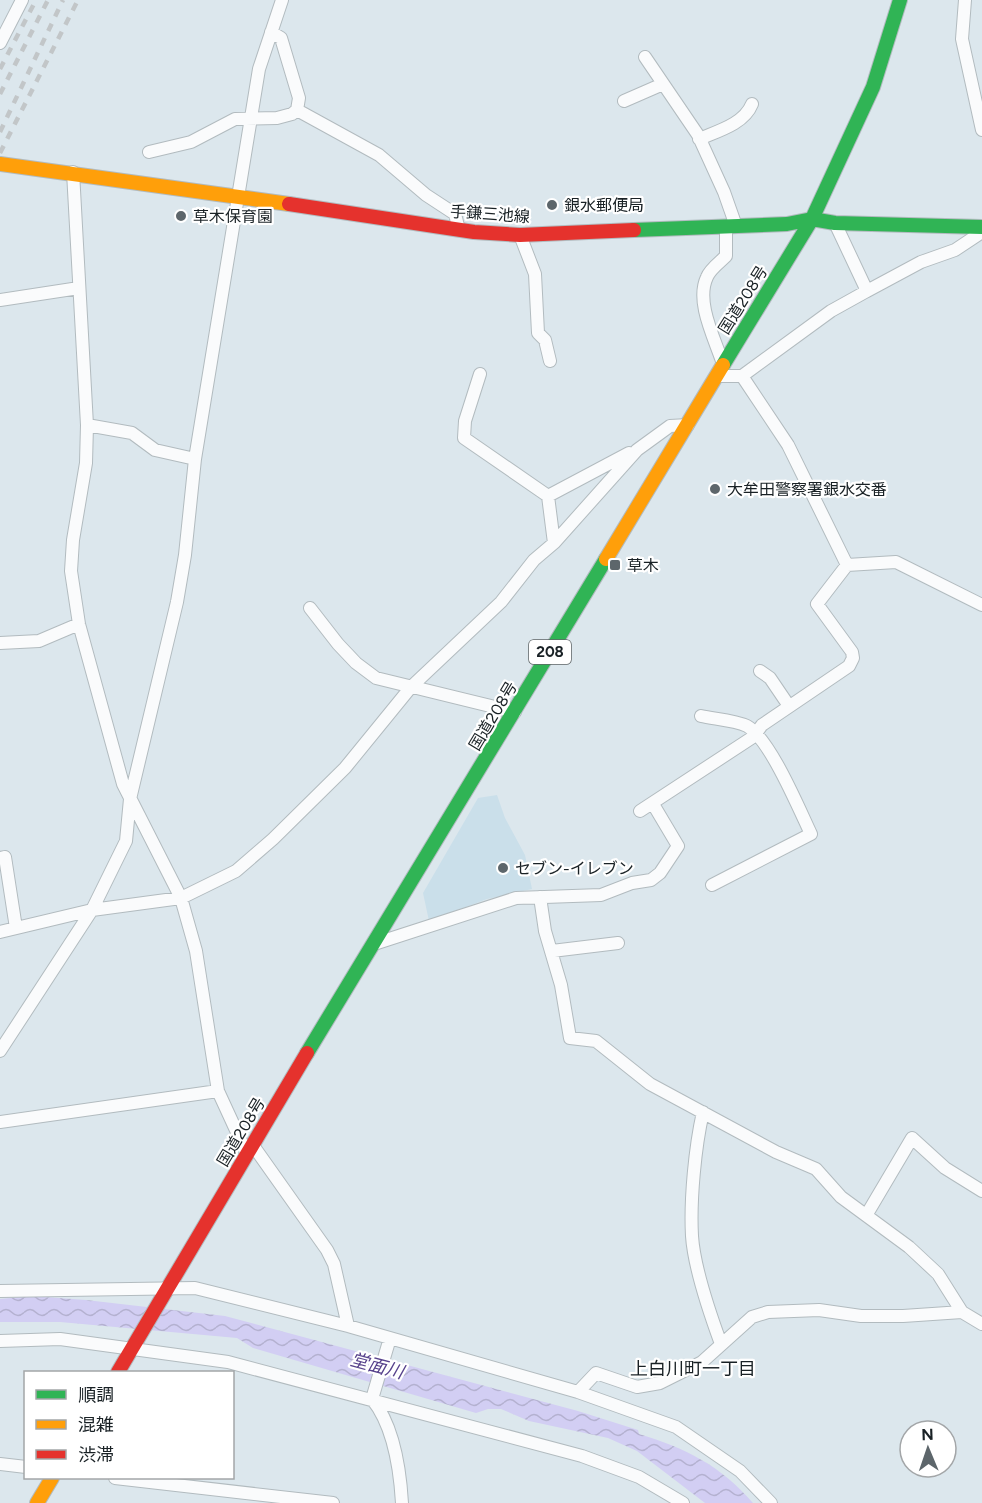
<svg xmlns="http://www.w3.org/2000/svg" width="982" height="1503" font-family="Figtree,'Noto Sans JP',sans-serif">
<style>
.built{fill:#cadfea}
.water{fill:url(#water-waves)}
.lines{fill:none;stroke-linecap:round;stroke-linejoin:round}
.street-casing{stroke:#b2bbbf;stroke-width:14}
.fast-casing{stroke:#b2bbbf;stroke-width:16}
.slow-casing{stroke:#b2bbbf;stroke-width:16}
.jam-casing{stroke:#b2bbbf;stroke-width:16}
.street{stroke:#fafbfc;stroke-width:12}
.fast{stroke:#30b455;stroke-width:14}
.slow{stroke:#ff9f0a;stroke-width:14}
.jam{stroke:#e5322d;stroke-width:14}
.rail{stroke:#c2c6c8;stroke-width:4.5;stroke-dasharray:8 8;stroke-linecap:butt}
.poi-dot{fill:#5d666b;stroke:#fff;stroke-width:2}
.labels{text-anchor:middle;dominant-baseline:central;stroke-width:4.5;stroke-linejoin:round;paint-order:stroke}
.shield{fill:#fff;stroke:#5e6466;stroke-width:1.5}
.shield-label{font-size:15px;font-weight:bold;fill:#192125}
.poi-label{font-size:16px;fill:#192125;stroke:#fff;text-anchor:start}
.street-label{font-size:16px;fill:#192125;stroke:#fff}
.water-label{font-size:18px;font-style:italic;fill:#57428c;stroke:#fff}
.neighbourhood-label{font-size:18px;fill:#192125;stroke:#fff}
</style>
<defs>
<pattern id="water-waves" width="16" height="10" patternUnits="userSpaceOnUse" patternTransform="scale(1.5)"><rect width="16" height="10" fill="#d2cef3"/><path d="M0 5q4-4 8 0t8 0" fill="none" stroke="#b4b1d0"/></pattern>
</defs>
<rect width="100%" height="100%" fill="#dce7ed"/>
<!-- built -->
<path class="built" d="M 497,795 L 505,818 L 525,855 L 532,889 L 487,899 L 429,921 L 423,893 L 478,798 Z"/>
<!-- water -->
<path class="water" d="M 31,1296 L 86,1300 L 225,1316 L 578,1411 L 638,1430 L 639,1434 C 686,1448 721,1466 753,1503 L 705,1503 L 637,1451 L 608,1438 L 529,1421 L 501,1409 L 488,1409 L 476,1413 L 253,1348 L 237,1338 L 60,1322 L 0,1322 L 0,1299 Z"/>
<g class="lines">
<!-- street casing -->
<g class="street-casing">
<path id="street" d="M 965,0 L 962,39 L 982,130
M 0,43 L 22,0
M 645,57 L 698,135 L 724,192 L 736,226
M 624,101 L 663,84
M 297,110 L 379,155 L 426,195 L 455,214 L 459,230
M 699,139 C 718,131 744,124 752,104
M 149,152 L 191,142 L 235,119 L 277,118 L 292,114 L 297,110 L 299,98 L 281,38 L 271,32
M 73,172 L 87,425 L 86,463 L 73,540 L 71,571 L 79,624 L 123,784 L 181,898 L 196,951 L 218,1091 L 247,1154
M 520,235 L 535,274 L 538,333 L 545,340 L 550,361
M 867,291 L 921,262 L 955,250 L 982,232
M 0,300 L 79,288
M 723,364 C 715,339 695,302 707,277 C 710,269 720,262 726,256 L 726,226
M 480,374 L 465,421 L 464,438 L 548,496 L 554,543
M 716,376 L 742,376 L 831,311 L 867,291 L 835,223
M 742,376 L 788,445 L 847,565
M 87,425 L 132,433 L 155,450 L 195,459
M 548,496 L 629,453
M 310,608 L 338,644 L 356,663 L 376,678 L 515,712
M 0,643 L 39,641 L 79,624
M 760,671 L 770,678 L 789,706
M 701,716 C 714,719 734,720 747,726 C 770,739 799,809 811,834 L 712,885
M 640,811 L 753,737 L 762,725 L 849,666 L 853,658 L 852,652 L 817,604 L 847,565 L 896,562 L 982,605
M 0,858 L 5,857 L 16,928
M 540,897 L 545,931 L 561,985 L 570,1038 L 596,1041 L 650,1084 L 776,1152 L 816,1169 L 841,1197 L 909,1247 L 938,1274 L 962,1312 L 982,1324
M 0,932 L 92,910 L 181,898 L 236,871 L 273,839 L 345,768 L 411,687 L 501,602 L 534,560 L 554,543 L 637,450 L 670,426 L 688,425
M 374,944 L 516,898 L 601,895 L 632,883 L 651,880 L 660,873 L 678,846 L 653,804
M 552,951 L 618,943
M 0,1051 L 92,910 L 126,841 L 130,799 L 177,602 L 185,555 L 195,459 L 259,69 L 282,0
M 703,1112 C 695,1147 690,1200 692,1236 C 694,1267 710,1314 721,1344
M 0,1122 L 218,1091
M 252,1144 L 327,1250 L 334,1264 L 348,1326
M 867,1214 L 912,1138 L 945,1168 L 982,1191
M 0,1291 L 195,1288 L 348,1326 L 578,1392 L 676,1427 L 740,1471 L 771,1503
M 0,1341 L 60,1339 L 228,1362 L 582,1456 L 639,1477 L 683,1503
M 578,1392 L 596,1373 L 637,1387 L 660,1383 L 702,1362 L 752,1317 L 768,1312 L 819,1310 L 861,1316 L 903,1316 L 962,1312
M 372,1399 C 394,1426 400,1469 402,1503
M 372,1399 L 390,1338
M 0,1464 L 26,1467
M 115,1478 L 333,1503"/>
</g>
<!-- fast casing -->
<g class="fast-casing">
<path id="fast" d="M 634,230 L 787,224 L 812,219 L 835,223 L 982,227
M 723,365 L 812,219 L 873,87 L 900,0
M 307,1053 L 606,559"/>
</g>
<!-- slow casing -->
<g class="slow-casing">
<path id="slow" d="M 0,164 L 289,204
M 606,559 L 723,365
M 37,1503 L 52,1478"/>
</g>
<!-- jam casing -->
<g class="jam-casing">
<path id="jam" d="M 289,204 L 474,232 L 520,235 L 634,230
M 118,1372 L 307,1053"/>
</g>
<!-- street -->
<use href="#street" class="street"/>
<!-- fast -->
<use href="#fast" class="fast"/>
<!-- slow -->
<use href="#slow" class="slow"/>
<!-- jam -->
<use href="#jam" class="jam"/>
<!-- rail -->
<path class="rail" d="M 0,69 L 36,0
M 0,94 L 48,0
M 0,132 L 63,0
M 0,153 L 78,0"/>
</g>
<!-- markers -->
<g class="poi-dot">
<circle cx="552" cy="205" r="6"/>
<circle cx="181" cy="216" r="6"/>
<circle cx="715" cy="489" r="6"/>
<rect x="609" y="559" width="12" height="12" rx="3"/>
<circle cx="503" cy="868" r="6"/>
</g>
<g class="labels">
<!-- shield labels -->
<rect class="shield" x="529" y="640" width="42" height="24" rx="4.5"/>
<g class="shield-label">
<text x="550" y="652">208</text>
</g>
<!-- poi labels -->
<g class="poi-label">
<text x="564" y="205">銀水郵便局</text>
<text x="193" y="216">草木保育園</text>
<text x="727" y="489">大牟田警察署銀水交番</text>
<text x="627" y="565">草木</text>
<text x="515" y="868">セブン-イレブン</text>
</g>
<!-- street labels -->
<g class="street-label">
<text transform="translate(490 214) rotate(4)">手鎌三池線</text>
<text transform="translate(743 300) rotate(-58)">国道208号</text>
<text transform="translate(493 716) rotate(-59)">国道208号</text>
<text transform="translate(241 1132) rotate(-59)">国道208号</text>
</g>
<!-- water labels -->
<g class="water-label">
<text transform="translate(377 1366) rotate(15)">堂面川</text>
</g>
<!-- neighbourhood labels -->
<g class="neighbourhood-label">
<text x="693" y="1369">上白川町一丁目</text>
</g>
</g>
<!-- legend -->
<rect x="24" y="1371" width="210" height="108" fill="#ffffff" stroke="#a3a6a8" stroke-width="1.5"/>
<rect x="36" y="1390" width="30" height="9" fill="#30b455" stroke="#a3a6a8" stroke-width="1.5"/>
<text x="78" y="1401" font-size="18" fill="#192125">順調</text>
<rect x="36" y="1420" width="30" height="9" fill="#ff9f0a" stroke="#a3a6a8" stroke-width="1.5"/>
<text x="78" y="1431" font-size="18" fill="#192125">混雑</text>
<rect x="36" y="1450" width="30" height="9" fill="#e5322d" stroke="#a3a6a8" stroke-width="1.5"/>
<text x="78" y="1461" font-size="18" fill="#192125">渋滞</text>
<!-- north arrow -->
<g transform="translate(928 1449) rotate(358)"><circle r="28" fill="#ffffff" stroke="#a3a6a8" stroke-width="1.5"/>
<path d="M0-4.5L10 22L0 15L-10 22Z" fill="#5d666b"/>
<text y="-9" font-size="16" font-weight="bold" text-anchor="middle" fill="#192125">N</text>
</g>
</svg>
